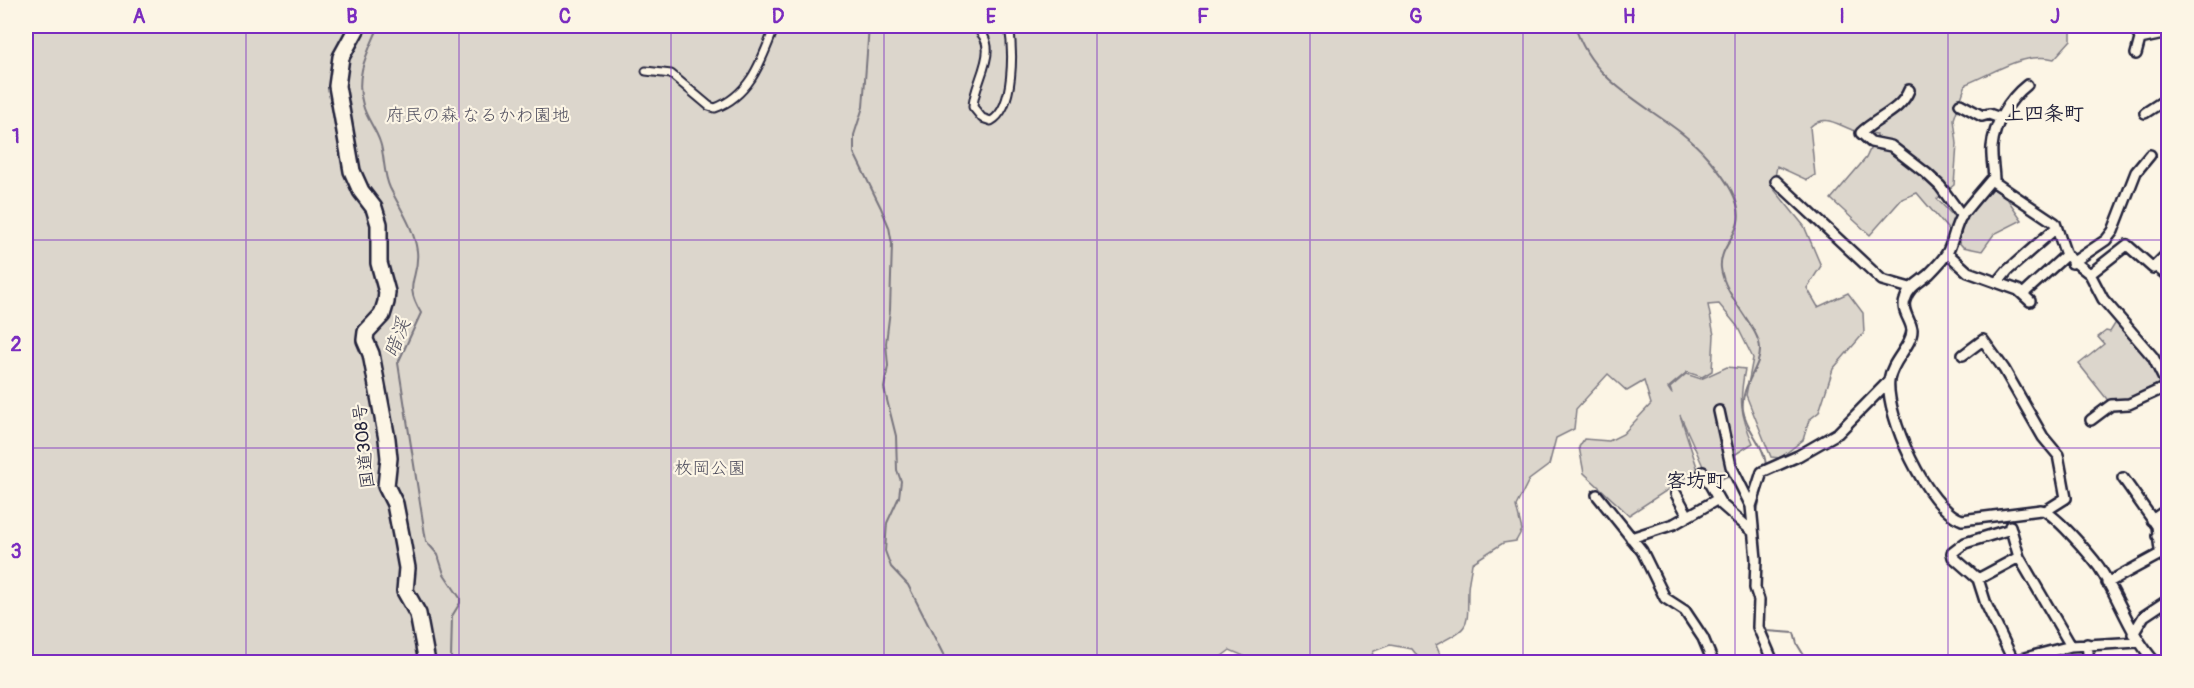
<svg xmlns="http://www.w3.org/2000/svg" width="2194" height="688" font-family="Pangolin,'Klee One',sans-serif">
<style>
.green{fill:#dcd6cc;stroke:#7f7c84;stroke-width:1.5}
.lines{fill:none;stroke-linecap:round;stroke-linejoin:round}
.stream{stroke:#78757e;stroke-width:2}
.pedestrian-casing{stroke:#22223b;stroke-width:11}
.minor-casing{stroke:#22223b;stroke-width:14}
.trunk-casing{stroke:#22223b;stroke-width:20}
.pedestrian{stroke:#fcf5e5;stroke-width:7}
.minor{stroke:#fcf5e5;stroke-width:9}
.trunk{stroke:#fcf5e5;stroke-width:15}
.grid{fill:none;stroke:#7b2cbf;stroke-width:1.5;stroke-opacity:0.55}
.labels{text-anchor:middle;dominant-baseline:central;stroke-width:4.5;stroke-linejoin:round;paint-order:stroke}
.park-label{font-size:18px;fill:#504f5f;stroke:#fcf5e5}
.street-label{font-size:18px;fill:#22223b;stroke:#fcf5e5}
.neighbourhood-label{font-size:20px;font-weight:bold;fill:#22223b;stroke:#fcf5e5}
.water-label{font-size:20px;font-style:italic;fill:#545362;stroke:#fcf5e5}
.neatline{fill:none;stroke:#7b2cbf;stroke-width:2}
.grid-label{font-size:20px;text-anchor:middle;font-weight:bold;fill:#7b2cbf}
</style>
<rect width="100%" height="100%" fill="#fcf5e5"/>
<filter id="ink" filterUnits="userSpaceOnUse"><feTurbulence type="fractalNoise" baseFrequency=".0167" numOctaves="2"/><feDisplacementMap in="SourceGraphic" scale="12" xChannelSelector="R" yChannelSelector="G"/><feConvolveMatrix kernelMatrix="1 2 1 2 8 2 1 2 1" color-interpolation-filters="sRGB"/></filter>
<g filter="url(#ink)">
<!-- green -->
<path class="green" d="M 26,26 L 2071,26 L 2071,40 L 2054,59 C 2022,52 1996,72 1966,84 L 1954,119 L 1957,144 L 1954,185 L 1937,199 L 1963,226 L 1968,215 L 1991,188 L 2004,194 L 2022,220 L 1994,234 L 1982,251 L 1963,247 L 1917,193 L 1902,199 L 1870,235 L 1831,199 L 1866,158 L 1877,134 C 1870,133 1863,133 1856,131 C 1840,127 1825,112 1810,127 L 1815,175 L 1807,180 L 1777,166 L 1773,188 L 1804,226 L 1821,266 L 1807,288 L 1818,307 L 1848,293 L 1863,313 L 1864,333 L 1833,369 L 1819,412 L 1809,420 L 1803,440 L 1780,458 L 1771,457 L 1746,395 L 1753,358 L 1737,326 L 1719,304 L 1708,305 L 1714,335 L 1712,371 L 1702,377 L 1687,372 L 1668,388 L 1672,394 L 1670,388 L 1686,374 L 1701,379 L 1727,367 L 1745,369 C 1739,400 1740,414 1753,443 L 1728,459 L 1730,475 L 1711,484 L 1680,415 L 1698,470 L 1629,515 L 1584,473 L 1579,447 L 1584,439 L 1609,441 L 1623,434 L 1651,404 L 1644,381 L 1627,391 L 1608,374 L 1576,409 L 1574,429 L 1556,438 L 1549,465 L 1529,480 L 1516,506 L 1522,530 L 1516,541 L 1503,543 L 1472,563 C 1471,572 1468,582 1468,591 C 1467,628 1472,626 1436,645 L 1443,662 L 1422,662 L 1412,649 L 1390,645 L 1374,651 L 1368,662 L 1253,662 L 1251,659 L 1230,650 L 1214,662 L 26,662 Z
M 2118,319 L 2151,359 L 2166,384 L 2127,403 L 2110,403 L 2079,364 L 2104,344 L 2098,337 L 2106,331 L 2110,332 Z"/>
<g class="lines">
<!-- stream -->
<path class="stream" d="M 379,26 C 368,52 354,75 363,105 C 366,118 376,129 380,142 C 385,157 383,173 390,188 C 400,208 414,228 417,251 C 420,279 402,282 421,313 L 398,363 L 426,541 L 438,555 L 444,574 L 460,598 L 460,603 L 452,616 L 451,659 L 455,662
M 869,26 L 863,107 L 854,135 L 854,153 L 881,208 L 889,227 L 892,244 L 890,310 L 886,343 L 888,366 L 884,388 L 896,436 L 897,470 L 901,481 L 899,497 L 887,523 L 885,551 L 891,567 L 908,585 L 947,662
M 1575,26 C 1595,93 1666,109 1708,158 C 1721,173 1743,201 1738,222 C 1735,238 1719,250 1721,268 C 1724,297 1760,328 1760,349 C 1761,368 1740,385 1743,410 C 1746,431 1766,445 1766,468
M 1756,515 L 1766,474
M 1759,541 L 1762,560 L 1760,571
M 1762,621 L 1767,631 L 1794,633 L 1797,644 L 1808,662"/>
<!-- pedestrian casing -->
<g class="pedestrian-casing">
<path id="pedestrian" d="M 973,26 C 1005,46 973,81 973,107 L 982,118 L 991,121 C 1015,108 1013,49 1009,26
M 646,71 L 671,74 L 709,106 L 715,108 C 751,95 762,59 775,26"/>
</g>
<!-- minor casing -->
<g class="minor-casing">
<path id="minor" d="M 2135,26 L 2140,39 L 2136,54
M 2140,39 L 2168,33
M 1909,90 C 1901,111 1876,118 1861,133 L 1871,142 L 1891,146 L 1926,173 L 1940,186 L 1962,216
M 1960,104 L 1982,116 L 1989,114 L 2000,118
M 2145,113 L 2168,98
M 1776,181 L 1882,280 L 1910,288
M 1994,181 C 1994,170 1991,157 1992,147 C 1994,124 2009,99 2027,85
M 1947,253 L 1968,272 L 2018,290 L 2030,301
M 2072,263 L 2106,240 L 2113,231 L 2136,172 L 2150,155
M 2155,266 L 2168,276
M 2090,274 L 2127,245 L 2153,268 L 2168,253
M 1998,282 L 2008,270 L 2056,228
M 2023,294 L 2066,255
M 1963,355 L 1983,340 L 2004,369 L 2043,437 L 2058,455 L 2066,498 L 2047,510
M 1719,411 L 1731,466 L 1751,506 L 1756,559 L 1755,588 L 1759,600 L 1758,627 L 1773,662
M 2091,420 L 2111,405 L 2129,404 L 2168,386
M 1703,472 L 1721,504 L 1752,531
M 2123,478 L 2157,526 L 2160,550 L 2168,562
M 1676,494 L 1688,516
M 1597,495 L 1642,551 L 1665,598 L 1685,611 L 1703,638 L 1713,662
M 1751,506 L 1762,472 L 1798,456 L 1838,433 L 1889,381
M 2152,520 L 2168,509
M 2010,526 L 2019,557 L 2071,646
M 2011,529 L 1965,543 L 1952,553 L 1953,557 L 1978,579 L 2019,557
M 2157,536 L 2168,529
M 1631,538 L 1674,524 L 1718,499
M 1978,579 L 1986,604 L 2013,660
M 2107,583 L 2162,553
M 2133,634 L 2144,616 L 2168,600
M 2087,644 L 2089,662
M 2010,662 L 2071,646 L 2138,642
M 2155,662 C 2129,633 2120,599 2099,567 C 2091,556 2052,510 2041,510 L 1962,520 C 1927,509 1885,415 1889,380 C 1892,360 1912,346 1912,330 C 1911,320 1901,311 1905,300 C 1909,286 1919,283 1929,274 C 1935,268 1943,260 1947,253 C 1954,241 1954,227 1962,215 C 1971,203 1982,191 1991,180 L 2055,223 L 2066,255 L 2090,274 L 2103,299 L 2153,357 L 2168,387"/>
</g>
<!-- trunk casing -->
<g class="trunk-casing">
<path id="trunk" d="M 358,26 L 341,57 L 337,86 L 352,171 L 361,191 L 374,208 L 379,224 L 379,263 L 387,292 L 386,302 L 382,315 L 366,332 L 365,340 L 371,354 L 387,439 L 389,458 L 386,486 L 395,504 L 401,535 L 407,568 L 405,591 L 418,614 L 427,662"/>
</g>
<!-- pedestrian -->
<use href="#pedestrian" class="pedestrian"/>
<!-- minor -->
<use href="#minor" class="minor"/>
<!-- trunk -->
<use href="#trunk" class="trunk"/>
</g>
</g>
<!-- grid -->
<path class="grid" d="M 246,26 L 246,662M 459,26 L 459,662M 671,26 L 671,662M 884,26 L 884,662M 1097,26 L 1097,662M 1310,26 L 1310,662M 1523,26 L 1523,662M 1735,26 L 1735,662M 1948,26 L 1948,662M 26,240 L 2168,240M 26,448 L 2168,448"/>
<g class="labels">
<!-- park labels -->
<g class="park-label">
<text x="478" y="115">府民の森 なるかわ園地</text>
<text x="710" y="468">枚岡公園</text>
</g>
<!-- street labels -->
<g class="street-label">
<text transform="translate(364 446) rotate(-96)">国道308号</text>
</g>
<!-- neighbourhood labels -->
<g class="neighbourhood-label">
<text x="2044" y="113">上四条町</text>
<text x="1696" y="480">客坊町</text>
</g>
<!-- water labels -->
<g class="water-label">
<text transform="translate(397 338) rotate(-69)">暗渓</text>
</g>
</g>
<!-- margin -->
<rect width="2194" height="688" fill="none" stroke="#fcf5e5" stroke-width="66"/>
<rect x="33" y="33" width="2128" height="622" class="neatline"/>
<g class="grid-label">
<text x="139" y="23">A</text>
<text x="352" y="23">B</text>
<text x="565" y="23">C</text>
<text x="778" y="23">D</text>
<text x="991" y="23">E</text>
<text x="1203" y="23">F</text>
<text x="1416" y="23">G</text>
<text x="1629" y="23">H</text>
<text x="1842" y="23">I</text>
<text x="2055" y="23">J</text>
<text x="16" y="143">1</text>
<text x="16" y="351">2</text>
<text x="16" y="558">3</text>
</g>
</svg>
